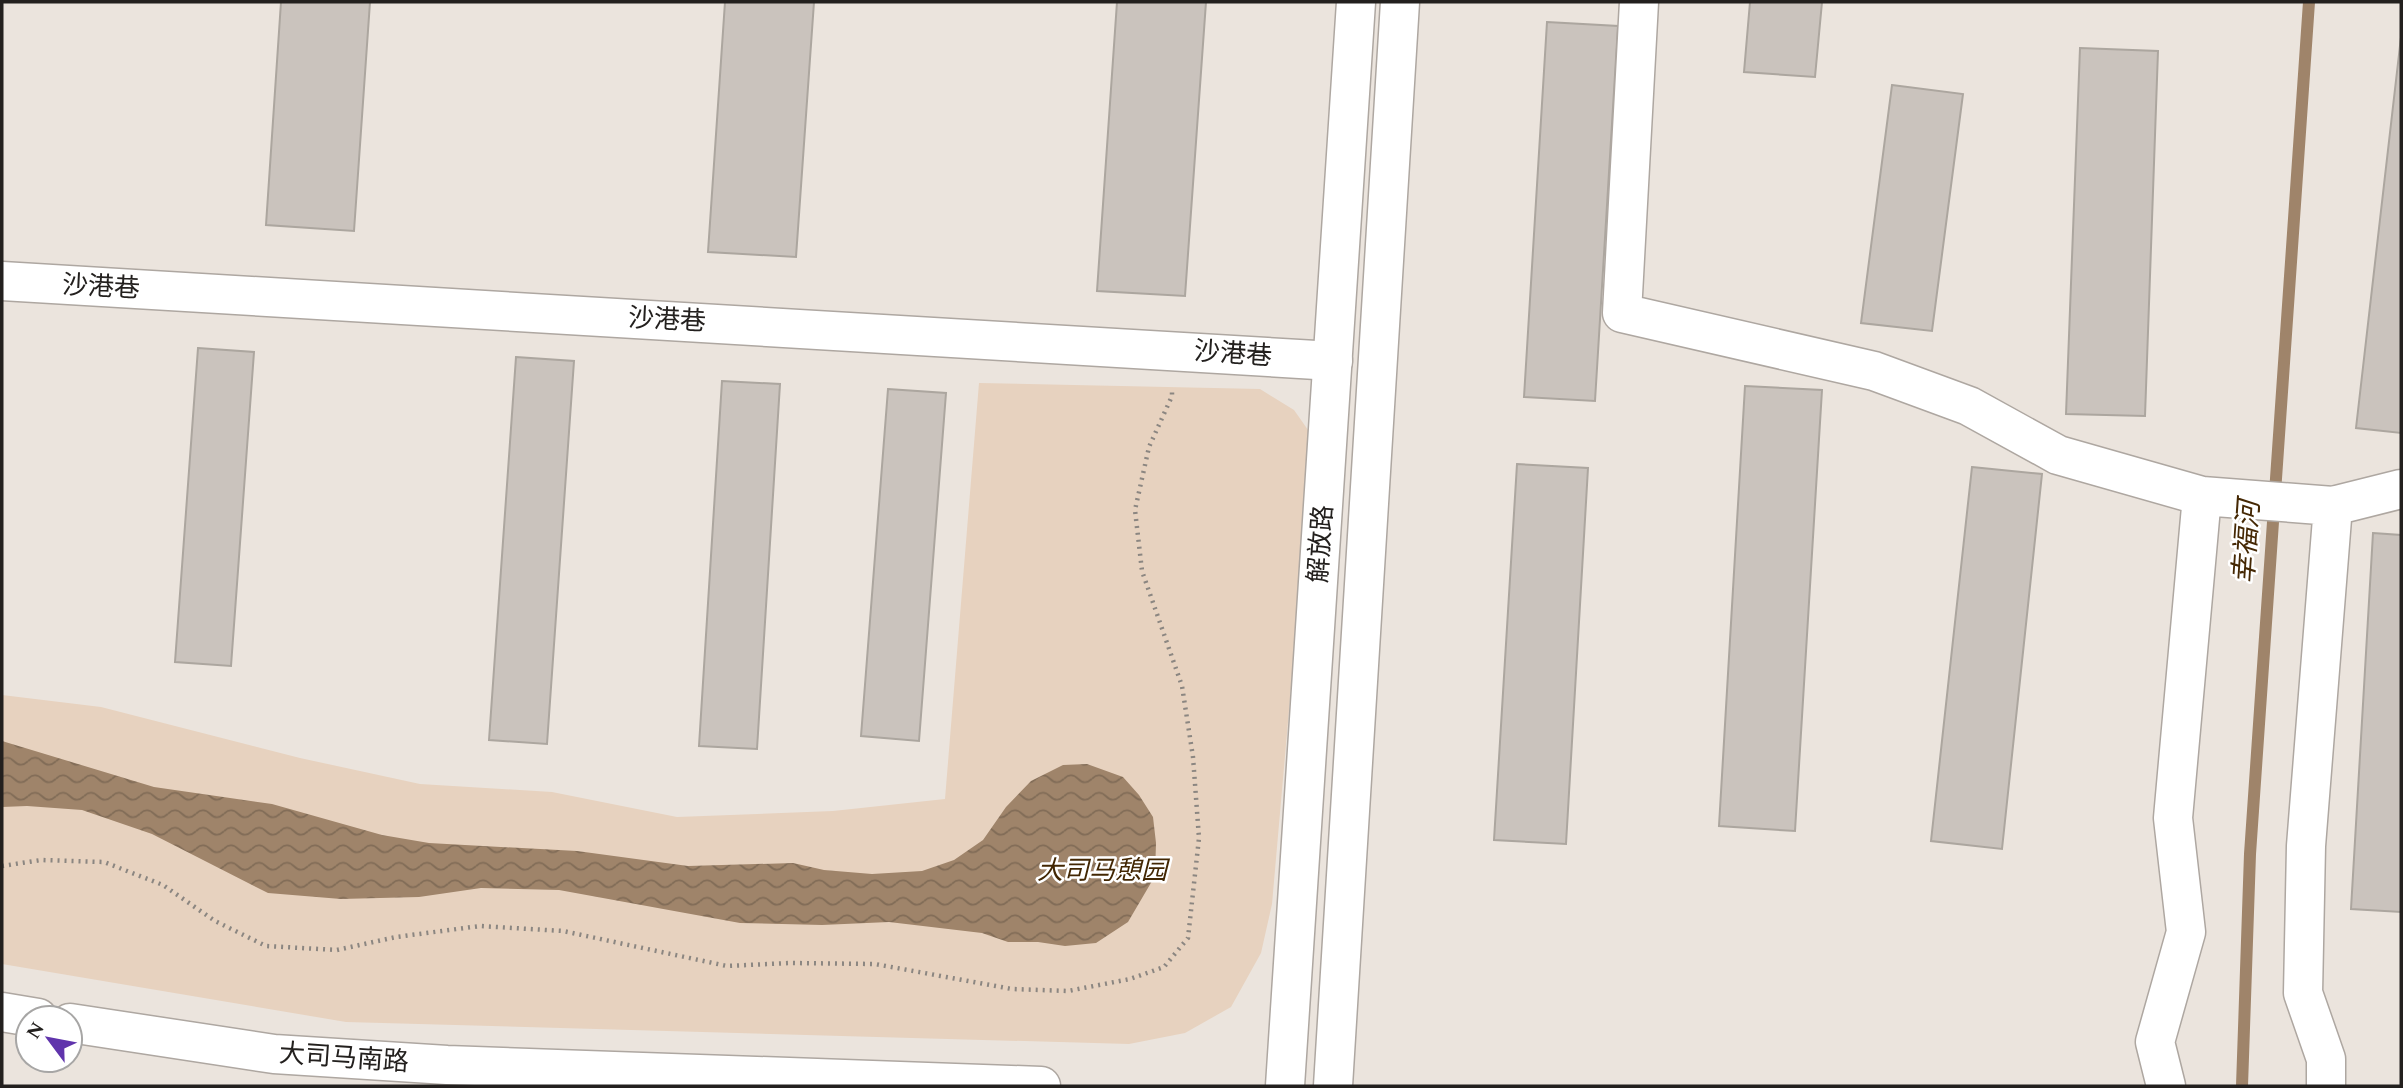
<svg xmlns="http://www.w3.org/2000/svg" width="2403" height="1088" font-family="Spectral,'Noto Sans SC',serif">
<style>
.green{fill:#e7d2bf}
.water{fill:url(#water-waves)}
.lines{fill:none;stroke-linecap:round;stroke-linejoin:round}
.stream{stroke:#9f846a;stroke-width:12}
.building{fill:#cac3bd;stroke:#aca69f;stroke-width:2}
.minor-casing{stroke:#aea7a1;stroke-width:41}
.tertiary-casing{stroke:#aea7a1;stroke-width:41}
.path{stroke:#8b8681;stroke-width:4.5;stroke-dasharray:2 5;stroke-linecap:butt}
.minor{stroke:#fff;stroke-width:38}
.tertiary{stroke:#fff;stroke-width:38}
.labels{text-anchor:middle;dominant-baseline:central;stroke-width:5;stroke-linejoin:round;paint-order:stroke}
.street-label{font-size:26px;fill:#23201e;stroke:#fff}
.park-label{font-size:26px;font-style:italic;fill:#422602;stroke:#fff}
.water-label{font-size:28px;font-style:italic;fill:#452804;stroke:#fff}
</style>
<defs>
<pattern id="water-waves" width="16" height="10" patternUnits="userSpaceOnUse" patternTransform="scale(1.75)"><rect width="16" height="10" fill="#9f846a"/><path d="M0 5q4-4 8 0t8 0" fill="none" stroke="#816c57"/></pattern>
</defs>
<rect width="100%" height="100%" fill="#ebe4dd"/>
<!-- green -->
<path class="green" d="M 979,383 L 1260,389 L 1294,410 L 1313,437 L 1272,904 L 1261,953 L 1231,1007 L 1185,1033 L 1129,1044 L 346,1022 L 2,964 L 2,695 L 101,707 L 300,758 L 420,784 L 552,792 L 677,817 L 833,811 L 945,799 Z"/>
<!-- water -->
<path class="water" d="M 2,741 L 154,787 L 272,804 L 382,835 L 429,843 L 577,851 L 688,866 L 793,863 L 824,870 L 872,874 L 922,871 L 954,860 L 983,840 L 1006,807 L 1031,781 L 1063,765 L 1087,764 L 1123,777 L 1139,795 L 1153,817 L 1156,843 L 1155,876 L 1128,922 L 1096,943 L 1065,946 L 1038,942 L 1008,942 L 982,933 L 889,922 L 822,925 L 740,923 L 559,890 L 481,888 L 419,897 L 341,899 L 268,893 L 152,834 L 82,810 L 27,806 L 2,807 Z"/>
<g class="lines">
<!-- stream -->
<path class="stream" d="M 2242,1086 L 2250,854 L 2309,2"/>
</g>
<!-- building -->
<path class="building" d="M 281,2 L 370,2 L 354,231 L 266,225 Z
M 725,2 L 814,2 L 796,257 L 708,252 Z
M 1117,2 L 1206,2 L 1185,296 L 1097,291 Z
M 1750,2 L 1822,2 L 1815,77 L 1744,72 Z
M 1547,22 L 1618,26 L 1595,401 L 1524,397 Z
M 2401,37 L 2401,433 L 2356,428 Z
M 2080,48 L 2158,51 L 2145,416 L 2066,414 Z
M 1892,85 L 1963,94 L 1932,331 L 1861,323 Z
M 198,348 L 254,352 L 231,666 L 175,662 Z
M 516,357 L 574,361 L 547,744 L 489,740 Z
M 722,381 L 780,384 L 757,749 L 699,746 Z
M 1745,386 L 1822,390 L 1795,831 L 1719,826 Z
M 888,389 L 946,393 L 919,741 L 861,736 Z
M 1517,464 L 1588,468 L 1566,844 L 1494,840 Z
M 1972,467 L 2042,474 L 2002,849 L 1931,841 Z
M 2373,533 L 2401,535 L 2401,912 L 2351,909 Z"/>
<g class="lines">
<!-- minor casing -->
<g class="minor-casing">
<path id="minor" d="M 1639,2 L 1622,313 L 1874,371 L 1969,406 L 2058,455 L 2202,496 L 2333,506 L 2401,489
M 2,281 L 1333,361
M 2166,1086 L 2155,1042 L 2186,932 L 2173,818 L 2202,496
M 2326,1086 L 2326,1059 L 2303,993 L 2306,846 L 2333,506"/>
</g>
<!-- tertiary casing -->
<g class="tertiary-casing">
<path id="tertiary" d="M 2,1012 L 38,1018
M 70,1023 L 274,1054 L 447,1065 L 1041,1086
M 1285,1086 L 1356,2
M 1333,1086 L 1400,2"/>
</g>
<!-- path -->
<path class="path" d="M 2,866 L 41,860 L 104,862 L 163,885 L 215,921 L 266,946 L 337,950 L 396,937 L 480,926 L 563,931 L 727,966 L 790,963 L 875,964 L 1012,989 L 1068,991 L 1130,979 L 1164,967 L 1188,938 L 1199,838 L 1193,757 L 1182,686 L 1142,571 L 1135,510 L 1149,447 L 1172,396 L 1172,388"/>
<!-- minor -->
<use href="#minor" class="minor"/>
<!-- tertiary -->
<use href="#tertiary" class="tertiary"/>
</g>
<g class="labels">
<!-- street labels -->
<g class="street-label">
<text transform="translate(101 287) rotate(3)">沙港巷</text>
<text transform="translate(667 320) rotate(3)">沙港巷</text>
<text transform="translate(1233 354) rotate(4)">沙港巷</text>
<text transform="translate(1321 544) rotate(-86)">解放路</text>
<text transform="translate(344 1058) rotate(4)">大司马南路</text>
</g>
<!-- park labels -->
<g class="park-label">
<text x="1102" y="871">大司马憩园</text>
</g>
<!-- water labels -->
<g class="water-label">
<text transform="translate(2247 542) rotate(-86)">幸福河</text>
</g>
</g>
<!-- border -->
<rect width="2403" height="1088" fill="none" stroke="#23201e" stroke-width="7"/>
<!-- north arrow -->
<g transform="translate(49 1039) rotate(302)"><circle r="33" fill="#ffffff" stroke="#a7a6a5" stroke-width="2"/>
<path d="M0-5L12 26L0 18L-12 26Z" fill="#6034ac"/>
<text y="-10" font-size="19" font-weight="bold" text-anchor="middle" fill="#23201e">N</text>
</g>
</svg>
